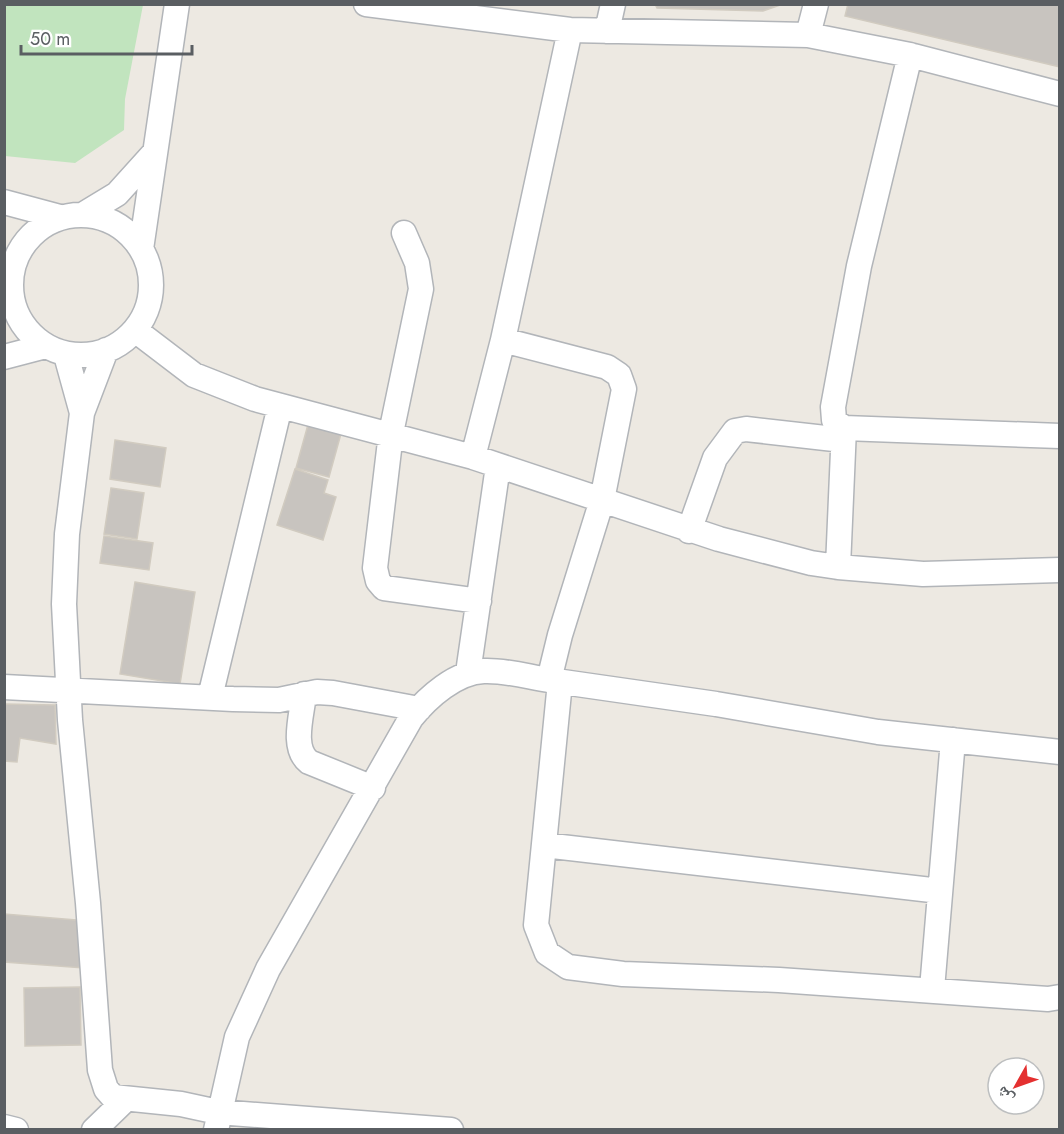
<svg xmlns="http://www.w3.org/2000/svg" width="1064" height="1134" font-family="Jost,'Noto Naskh Arabic',sans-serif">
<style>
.green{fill:#c1e4be}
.building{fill:#c8c4bf;stroke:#d1cbc0;stroke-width:1.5}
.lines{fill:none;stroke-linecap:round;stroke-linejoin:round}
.minor-casing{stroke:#b2b5b9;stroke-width:27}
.minor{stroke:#fff;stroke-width:24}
</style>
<rect width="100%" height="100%" fill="#ede9e2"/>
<!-- green -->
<path class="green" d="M 5,4 L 143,5 L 125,99 L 124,130 L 75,163 L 5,156 Z"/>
<!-- building -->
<path class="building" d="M 655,4 L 783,4 L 763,11 L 657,8 Z
M 848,4 L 1060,4 L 1060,67 L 845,16 Z
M 309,421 L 342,430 L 329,477 L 296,468 Z
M 115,440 L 166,448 L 160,487 L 110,479 Z
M 295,469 L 328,480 L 324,493 L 336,497 L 323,540 L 277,525 Z
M 111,488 L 144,493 L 137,539 L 104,534 Z
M 104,536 L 153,543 L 149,570 L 100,563 Z
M 135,582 L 195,592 L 180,684 L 120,674 Z
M 4,704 L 55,705 L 56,744 L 20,738 L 17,762 L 4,761 Z
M 4,914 L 88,921 L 84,968 L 4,962 Z
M 80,987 L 81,1045 L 25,1046 L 24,988 Z"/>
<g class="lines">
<!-- minor casing -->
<g class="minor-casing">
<path id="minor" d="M 366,4 L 570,30 L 808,35 L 910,55 L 1060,94
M 570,30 L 503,340 L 607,367 L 619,375 L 624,389 L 602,500 L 560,635 L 549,680 L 716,704 L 878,732 L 1060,752
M 607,31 L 613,4
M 808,35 L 816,4
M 4,202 L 60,217
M 84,214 L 117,194 L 154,153
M11 285a70 70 0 1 1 140 0a70 70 0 1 1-140 0Z
M 404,233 L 417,263 L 421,289 L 391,433 L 375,568 L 378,581 L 384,588 L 479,601
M 141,249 L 177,4
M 135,330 L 194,375 L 255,399 L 473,457 L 719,539 L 811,563 L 838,567 L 923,574 L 1060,570
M 106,350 L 82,413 L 67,534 L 64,604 L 70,720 L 88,903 L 100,1070 L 106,1089 L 113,1097 L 181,1104 L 218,1112 L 451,1130
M 66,355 L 82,413
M 4,357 L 46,346
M 844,428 L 1060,436
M 473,457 L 503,340
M 689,531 L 715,458 L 735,431 L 746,429 L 843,440
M 838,567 L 844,428 L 834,420 L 833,407 L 859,266 L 910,55
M 468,673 L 498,466
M 560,682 L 536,925 L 547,953 L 568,967 L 623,974 L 779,980 L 1048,999 L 1060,997
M 4,687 L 233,699 L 279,700 L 317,692 L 333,693 L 419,709
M 304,694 C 302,715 291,748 309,762 L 373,788
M 210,697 L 280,406
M 544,845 L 940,891
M 932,989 L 953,740
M 4,1127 L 16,1130
M 94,1130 L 125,1100
M 216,1130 L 237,1037 L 268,969 L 411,718 C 428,697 456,672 484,671 C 505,670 529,677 549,680"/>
</g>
<!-- minor -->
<use href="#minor" class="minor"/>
</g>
<!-- border -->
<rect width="1064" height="1134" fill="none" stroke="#5a5e62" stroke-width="12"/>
<!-- north arrow -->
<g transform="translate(1016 1086) rotate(230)"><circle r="28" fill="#ffffff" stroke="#bdbfc0" stroke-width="1.5"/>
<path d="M0-4.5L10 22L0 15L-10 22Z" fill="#e43030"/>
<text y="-9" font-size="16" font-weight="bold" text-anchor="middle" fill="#5a5e62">ش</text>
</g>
<!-- scale -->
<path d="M21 45v9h171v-9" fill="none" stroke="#5a5e62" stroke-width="3"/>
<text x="30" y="45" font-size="18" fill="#5a5e62" stroke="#ffffff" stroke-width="4.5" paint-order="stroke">50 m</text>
</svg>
